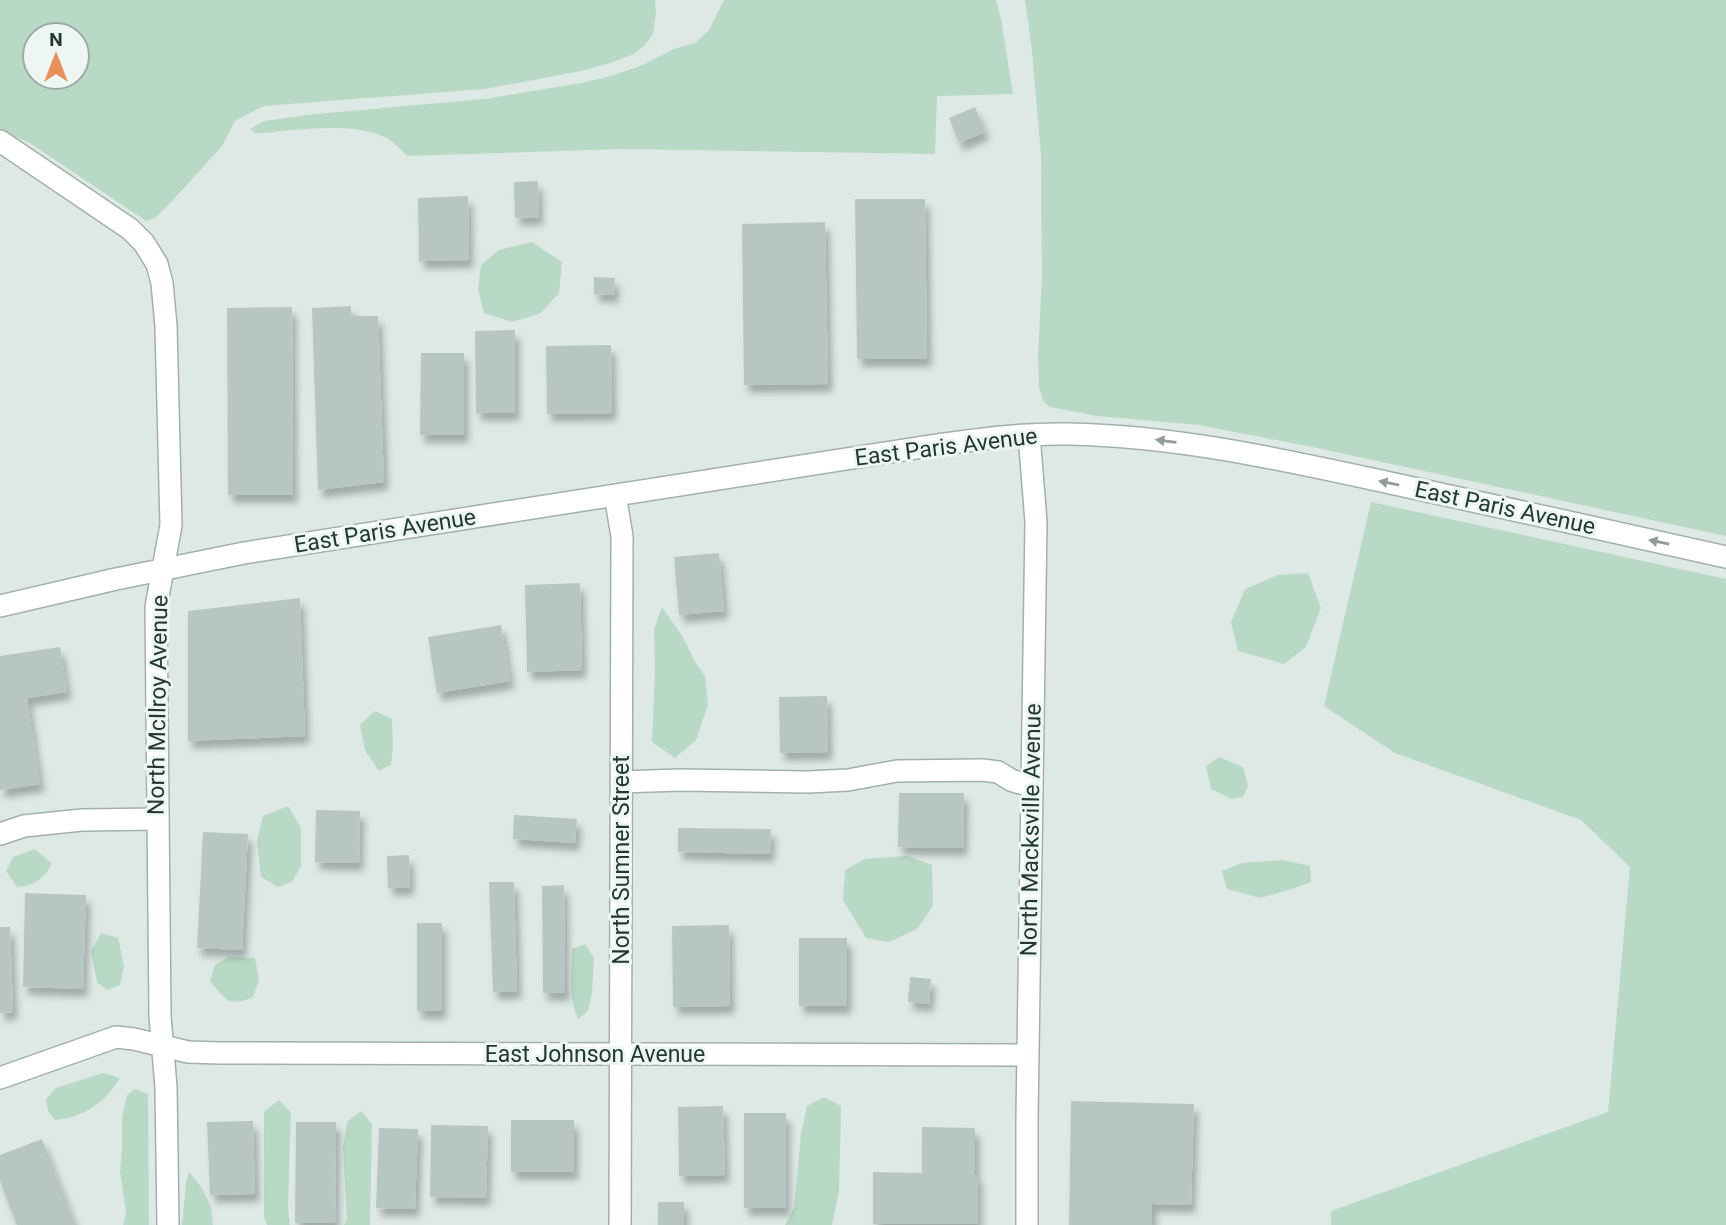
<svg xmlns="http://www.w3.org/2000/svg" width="1726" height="1225" font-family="Roboto,sans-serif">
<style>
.green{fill:#b8d9c5;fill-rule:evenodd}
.building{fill:#b7c6c2;filter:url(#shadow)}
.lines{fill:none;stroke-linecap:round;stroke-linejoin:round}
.minor-casing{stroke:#a2b0ad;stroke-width:24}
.minor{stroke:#fff;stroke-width:21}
.oneway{fill:#909c9a}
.labels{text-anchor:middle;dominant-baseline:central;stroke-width:6;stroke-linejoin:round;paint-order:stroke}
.street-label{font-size:23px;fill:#213834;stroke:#eef6f3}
</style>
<defs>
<filter id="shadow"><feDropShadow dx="4.5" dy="8" stdDeviation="3.5" flood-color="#0004"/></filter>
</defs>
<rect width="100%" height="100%" fill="#dee9e6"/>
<!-- green -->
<path class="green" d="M 0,0 L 655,0 L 656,13 L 653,34 L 646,44 L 634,54 L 610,63 L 581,71 L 485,89 L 263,106 L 235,121 L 223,145 L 173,200 L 155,218 L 146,221 L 30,143 L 0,130 ZM 35,35 L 77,35 L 77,77 L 35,77 Z
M 724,0 L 996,0 L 1001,19 L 1013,94 L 937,96 L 935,154 L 622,149 L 407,156 C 401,150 395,143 387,138 C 355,121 297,130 262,133 L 255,133 L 250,129 L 264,121 L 316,114 L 484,99 L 581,83 L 611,76 L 643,65 L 674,49 L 695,43 L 709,30 Z
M 1025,0 L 1726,0 L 1726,536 L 1317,448 L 1199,425 L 1097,416 L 1050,407 L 1044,402 L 1039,388 L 1038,356 L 1042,276 L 1041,155 L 1032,51 Z
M 532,242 L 562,262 L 559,293 L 541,313 L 512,322 L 484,313 L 478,289 L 481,265 L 499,250 Z
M 1371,502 L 1726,579 L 1726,1225 L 1331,1225 L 1331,1211 L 1608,1112 L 1630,867 L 1581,820 L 1395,753 L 1324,706 Z
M 1308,573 L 1321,608 L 1306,647 L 1284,664 L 1238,651 L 1231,622 L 1245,589 L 1278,575 Z
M 662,607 L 683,637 L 694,660 L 705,676 L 708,705 L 696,740 L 675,758 L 652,742 L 655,667 L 654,630 Z
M 375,711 L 392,719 L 393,745 L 391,765 L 379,771 L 365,750 L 360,725 Z
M 1219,757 L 1243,767 L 1248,786 L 1243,797 L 1231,799 L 1211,789 L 1206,766 Z
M 288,806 L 301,828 L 301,866 L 292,882 L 278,887 L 261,877 L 257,841 L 263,816 Z
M 35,849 L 52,864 C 42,880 36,885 17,887 L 6,871 L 13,857 Z
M 907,856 L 932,865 L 933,906 L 917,929 L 889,942 L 866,938 L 843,900 L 845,870 L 865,859 Z
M 1282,860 L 1310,866 L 1311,882 L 1292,889 L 1260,898 L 1227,889 L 1222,871 L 1242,863 Z
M 101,933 L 118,938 L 124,966 L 120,985 L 107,990 L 97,982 L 91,951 Z
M 585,944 L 594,958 L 592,992 L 588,1011 L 578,1019 C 568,998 572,971 572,949 Z
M 229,957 L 255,958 L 259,980 L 253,997 C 228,1008 225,999 210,981 L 215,965 Z
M 103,1073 L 120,1078 C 104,1103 85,1117 55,1120 L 48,1111 L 46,1099 L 56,1088 Z
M 135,1089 L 148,1094 L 149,1225 L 123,1225 L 126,1213 L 120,1171 L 122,1150 L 122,1117 L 127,1095 Z
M 824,1097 L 841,1106 L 839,1191 L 832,1225 L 785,1225 L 794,1208 L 801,1134 L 807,1106 Z
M 279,1100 L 291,1113 L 288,1207 L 290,1225 L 267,1225 L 264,1217 L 264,1112 Z
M 361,1111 L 372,1124 L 370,1225 L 344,1225 L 347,1219 L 343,1149 L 347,1122 Z
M 189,1172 L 202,1188 L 211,1207 L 213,1225 L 182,1225 L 186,1183 Z"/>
<!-- building -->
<path class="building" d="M 975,107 L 985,132 L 959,143 L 949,118 Z
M 538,181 L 539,217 L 515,218 L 514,182 Z
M 468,196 L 469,260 L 419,261 L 418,198 Z
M 855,199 L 925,199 L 927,359 L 857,359 Z
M 825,222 L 828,384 L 744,385 L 742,224 Z
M 594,277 L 615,278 L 614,295 L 594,294 Z
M 351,306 L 351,316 L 378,316 L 384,482 L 318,490 L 312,308 Z
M 292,307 L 293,495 L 228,495 L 227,308 Z
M 515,330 L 515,413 L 476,413 L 475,331 Z
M 611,345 L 612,413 L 547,414 L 546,346 Z
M 421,353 L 464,353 L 464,435 L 420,435 Z
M 719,553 L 724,611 L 679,615 L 674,557 Z
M 580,583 L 582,670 L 527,672 L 525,585 Z
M 300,598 L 305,736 L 188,741 L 188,611 Z
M 501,625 L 510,681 L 437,693 L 428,637 Z
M 60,647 L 67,692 L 27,698 L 40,784 L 0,790 L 0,656 Z
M 827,696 L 828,752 L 780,753 L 779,697 Z
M 899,793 L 964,793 L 963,848 L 898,847 Z
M 316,810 L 360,811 L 359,863 L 315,862 Z
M 514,815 L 577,819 L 575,843 L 513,839 Z
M 678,828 L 771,829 L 770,854 L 678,852 Z
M 203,832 L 248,834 L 242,950 L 197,948 Z
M 409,855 L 410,887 L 388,888 L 387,856 Z
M 489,882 L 514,882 L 517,991 L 493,992 Z
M 564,885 L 565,993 L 543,993 L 542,886 Z
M 25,893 L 86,895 L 83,989 L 23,987 Z
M 417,923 L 442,923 L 442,1011 L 417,1011 Z
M 729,925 L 730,1006 L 673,1007 L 672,926 Z
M 0,927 L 10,927 L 13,1012 L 0,1013 Z
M 799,938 L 847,938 L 847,1006 L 799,1006 Z
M 910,977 L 931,979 L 929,1004 L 908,1002 Z
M 1071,1101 L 1194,1104 L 1191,1205 L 1152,1204 L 1152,1225 L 1069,1225 Z
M 723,1106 L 725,1175 L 679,1176 L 678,1107 Z
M 744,1113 L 786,1113 L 786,1208 L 744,1208 Z
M 511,1120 L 574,1120 L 574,1172 L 511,1172 Z
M 253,1121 L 255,1194 L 210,1195 L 207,1122 Z
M 296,1122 L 336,1122 L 335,1223 L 295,1223 Z
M 431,1125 L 488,1126 L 486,1198 L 430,1197 Z
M 922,1127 L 975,1128 L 975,1175 L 978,1175 L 978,1224 L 873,1224 L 873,1172 L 922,1173 Z
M 379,1128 L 418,1129 L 415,1209 L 376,1208 Z
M 42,1139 L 75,1225 L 17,1225 L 0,1181 L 0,1155 Z
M 658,1202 L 684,1202 L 684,1225 L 658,1225 Z"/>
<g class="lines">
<!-- minor casing -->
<g class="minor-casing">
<path id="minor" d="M 0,141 L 130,229 L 144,243 L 157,264 L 162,283 L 166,326 L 171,525 L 156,607 L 160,1016 L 166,1087 L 168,1225
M 615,495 L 622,536 L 620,1225
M 0,606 L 116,579 L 244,553 L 936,445 C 980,439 1024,433 1068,434 C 1182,436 1293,462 1404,486 C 1511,509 1619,533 1726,557
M 621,782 L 680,780 L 808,782 L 848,780 L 897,771 L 982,770 L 998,772 L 1011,780 L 1020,783 L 1031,784
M 0,834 L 24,826 L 82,820 L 157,819
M 0,1078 L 116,1037 L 134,1039 L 188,1052 L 219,1053 L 1028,1055
M 1027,1225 L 1027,1118 L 1036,522 L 1029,435"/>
</g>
<!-- minor -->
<use href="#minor" class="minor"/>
</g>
<!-- one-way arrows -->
<defs><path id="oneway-solid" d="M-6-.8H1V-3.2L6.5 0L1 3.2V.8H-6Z" transform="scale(1.75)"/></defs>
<g class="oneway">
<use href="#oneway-solid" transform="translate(1166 441) rotate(-173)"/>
<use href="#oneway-solid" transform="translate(1389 483) rotate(-168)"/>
<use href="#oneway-solid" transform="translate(1659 542) rotate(-168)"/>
</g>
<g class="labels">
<!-- street labels -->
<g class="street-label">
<text transform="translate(946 447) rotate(-7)">East Paris Avenue</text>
<text transform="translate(1505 508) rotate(12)">East Paris Avenue</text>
<text transform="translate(385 531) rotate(-9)">East Paris Avenue</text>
<text transform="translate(158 705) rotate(-89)">North McIlroy Avenue</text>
<text transform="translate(1031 830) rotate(-89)">North Macksville Avenue</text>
<text transform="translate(621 860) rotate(-90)">North Sumner Street</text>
<text x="595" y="1054">East Johnson Avenue</text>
</g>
</g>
<!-- north arrow -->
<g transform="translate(56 56)"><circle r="33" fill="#eef6f3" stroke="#9caaa7" stroke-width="2"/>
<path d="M0-5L12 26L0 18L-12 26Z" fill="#ea905b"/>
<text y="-10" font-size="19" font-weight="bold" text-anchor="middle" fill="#213834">N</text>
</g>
</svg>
